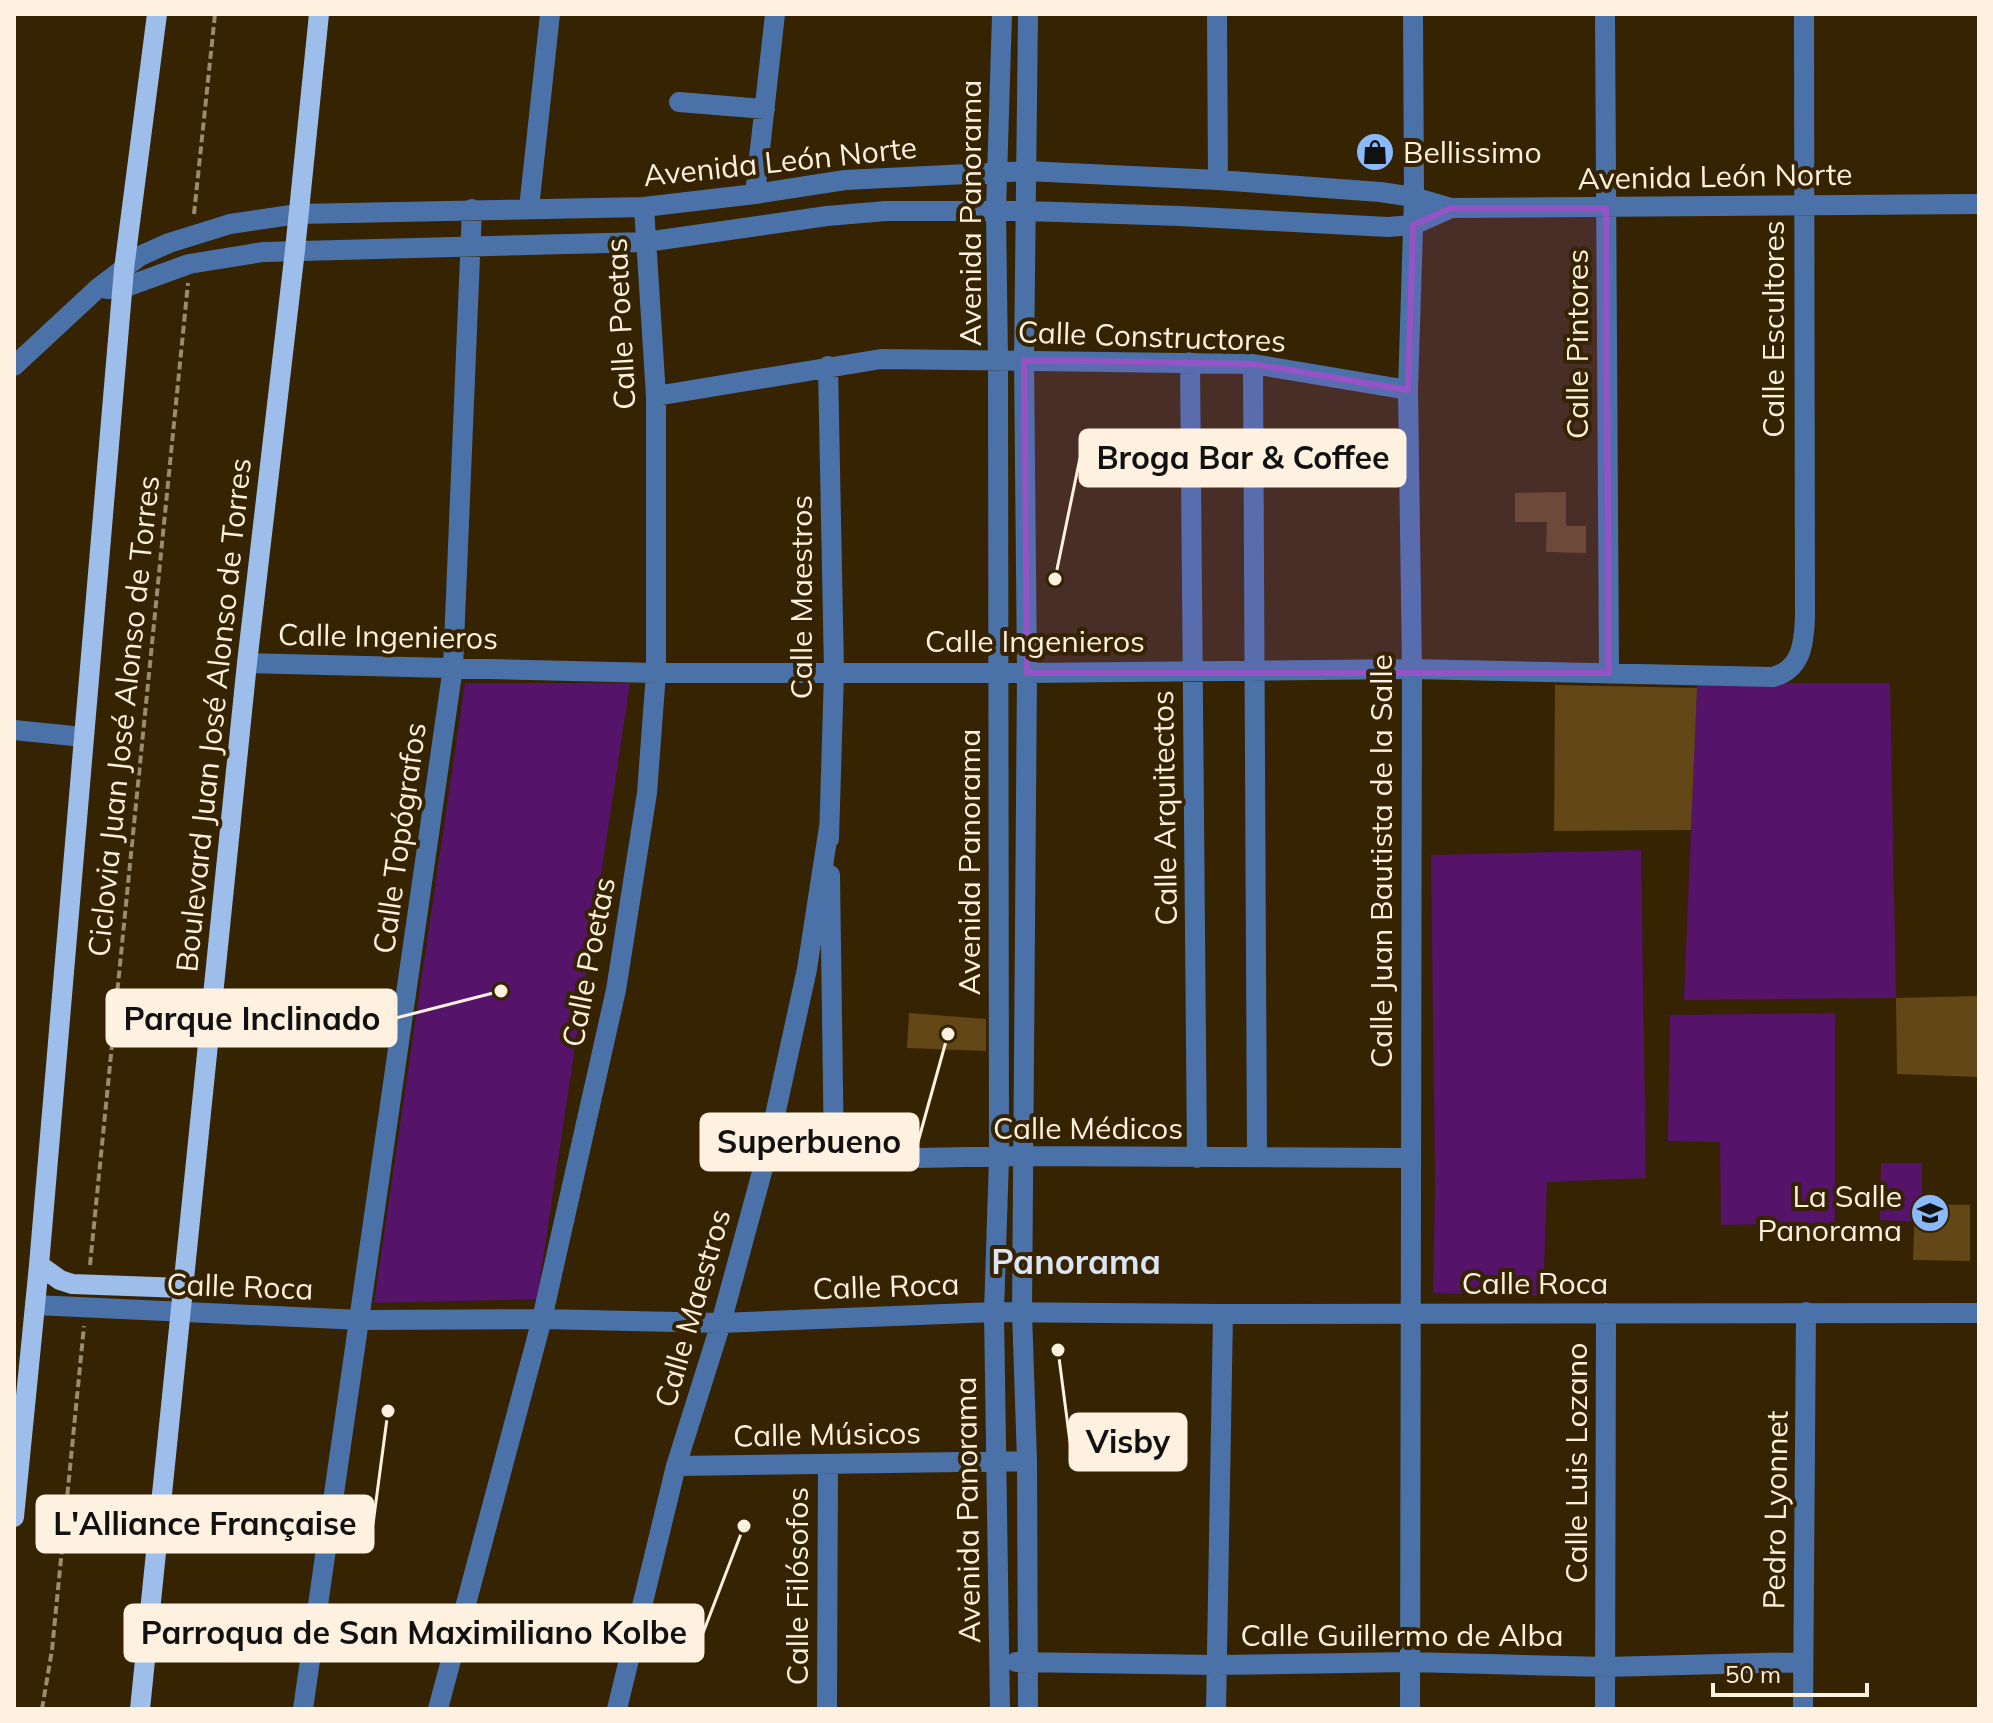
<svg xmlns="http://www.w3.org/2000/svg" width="1993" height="1723" font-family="Mulish,sans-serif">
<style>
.green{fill:#551369}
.building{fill:#634717}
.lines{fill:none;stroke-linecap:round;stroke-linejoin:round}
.path{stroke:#9b8b71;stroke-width:4;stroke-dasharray:8 4;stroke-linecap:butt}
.minor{stroke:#4a72a9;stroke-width:20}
.major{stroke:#9dbeeb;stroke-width:20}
.marked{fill:#9553c5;fill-opacity:0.2;stroke:#9553c5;stroke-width:6;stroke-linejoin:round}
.labels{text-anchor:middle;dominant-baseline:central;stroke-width:8;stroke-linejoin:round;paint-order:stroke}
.poi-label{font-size:30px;fill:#fef1df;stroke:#362301;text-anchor:start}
.street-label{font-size:30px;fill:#fef1df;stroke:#362301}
.quarter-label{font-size:34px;font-weight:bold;fill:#dce5f2;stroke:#362301}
.leader{fill:none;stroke:#fef1df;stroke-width:3}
.callout-dot{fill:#fef1df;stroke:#362301;stroke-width:3}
.callout{fill:#fef1df;stroke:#fef1df;stroke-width:3}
.callout-label{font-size:32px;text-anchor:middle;font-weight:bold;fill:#111}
</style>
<rect width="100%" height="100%" fill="#362301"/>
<!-- green -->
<path class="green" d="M 465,683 L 630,683 L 537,1299 L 374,1303 Z
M 1697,683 L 1890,683 L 1896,998 L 1684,1000 Z
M 1641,850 L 1646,1178 L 1547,1182 L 1543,1296 L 1433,1293 L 1435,1182 L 1431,855 Z
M 1835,1013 L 1835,1223 L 1721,1225 L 1720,1142 L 1668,1141 L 1670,1015 Z
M 1881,1163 L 1922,1163 L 1922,1204 L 1915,1204 L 1914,1222 L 1880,1220 Z"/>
<!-- building -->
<path class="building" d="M 1566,492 L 1566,526 L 1586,526 L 1586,553 L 1546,552 L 1547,522 L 1515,522 L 1515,493 Z
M 1555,685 L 1697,688 L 1691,830 L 1554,831 Z
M 1979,996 L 1979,1077 L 1897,1074 L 1896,998 Z
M 909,1013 L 986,1019 L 986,1051 L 907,1048 Z
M 1915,1204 L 1970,1205 L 1970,1261 L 1913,1260 Z"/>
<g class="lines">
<!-- path -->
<path class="path" d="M 194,214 L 215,14
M 90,1265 L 188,283
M 42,1709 L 52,1650 L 84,1326"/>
<!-- minor -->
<path class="minor" d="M 1217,14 L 1218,180
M 1605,14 L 1609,673
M 679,102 L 765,109
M 755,194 L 775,14
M 529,208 L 550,14
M 107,289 L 123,288 L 189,264 L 263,252 L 646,242 L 827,216 L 886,211 L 1027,211 L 1180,216 L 1388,227 L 1413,225 L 1451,208
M 1190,362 L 1197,1158
M 1253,364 L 1257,1157
M 14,366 L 97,289 L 140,256 L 169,243 L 230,224 L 298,214 L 644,207 L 755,194 L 845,180 L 1026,171 L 1218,180 L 1380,192 L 1414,197 L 1451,208 L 1979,204
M 828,366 L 834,672 L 829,839
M 656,396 L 881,359 L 1253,364 L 1408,390
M 247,663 L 656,673 L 1027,673 L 1412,669 L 1773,677 C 1802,669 1804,643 1805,617 L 1804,14
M 14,730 L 83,737
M 830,875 L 834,1159
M 765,1161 L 1024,1156 L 1410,1158
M 35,1305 L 361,1320 L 542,1319 L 721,1323 L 994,1312 L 1223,1314 L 1979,1313
M 676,1466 L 1027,1461
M 1016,1662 L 1216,1665 L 1410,1662 L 1605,1667 L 1803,1662
M 303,1709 L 453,667 L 472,209
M 438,1709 L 542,1319 L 616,990 L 647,793 L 656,673 L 656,396 L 644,207
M 617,1709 L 676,1466 L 721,1323 L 765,1161 L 807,969 L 829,827
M 827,1709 L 828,1464
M 1000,1709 L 994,1312 L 999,1158 L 998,361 L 996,211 L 1002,14
M 1028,1709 L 1027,1461 L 1022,1312 L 1027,673 L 1024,360 L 1028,14
M 1216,1709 L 1223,1314
M 1410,1709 L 1412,669 L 1408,390 L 1414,197 L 1413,14
M 1605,1709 L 1606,1313
M 1803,1709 L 1806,1312"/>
<!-- major -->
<path class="major" d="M 39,1265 L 60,1280 L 72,1284 L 183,1288
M 14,1517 L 39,1265 L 124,269 L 157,14
M 140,1709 L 247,663 L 295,250 L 319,14"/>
</g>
<!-- marked area -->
<path class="marked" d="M 1451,208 L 1606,208 L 1609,673 L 1027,673 L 1024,360 L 1253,364 L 1408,390 L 1413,225 Z"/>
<!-- icons -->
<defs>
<g id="shop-disc" transform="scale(2)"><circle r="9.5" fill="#8abafc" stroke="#362301"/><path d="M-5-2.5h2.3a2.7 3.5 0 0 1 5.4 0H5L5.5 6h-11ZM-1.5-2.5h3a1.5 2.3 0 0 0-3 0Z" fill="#111"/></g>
<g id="school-disc" transform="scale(2)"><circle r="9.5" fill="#8abafc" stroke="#362301"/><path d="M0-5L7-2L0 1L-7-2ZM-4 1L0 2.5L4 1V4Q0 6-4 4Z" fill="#111"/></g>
</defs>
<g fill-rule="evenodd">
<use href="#shop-disc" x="1375" y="152"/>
<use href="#school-disc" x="1930" y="1213"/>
</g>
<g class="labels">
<!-- poi labels -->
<g class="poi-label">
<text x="1403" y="152">Bellissimo</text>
<text x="1902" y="1196" text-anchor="end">La Salle<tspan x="1902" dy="34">Panorama</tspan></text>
</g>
<!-- street labels -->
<g class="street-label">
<text transform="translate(780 161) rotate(-6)">Avenida León Norte</text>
<text transform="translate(1715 176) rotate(-1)">Avenida León Norte</text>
<text transform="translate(970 213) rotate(-90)">Avenida Panorama</text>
<text transform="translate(620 324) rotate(-93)">Calle Poetas</text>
<text transform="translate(1773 329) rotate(-90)">Calle Escultores</text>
<text transform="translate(1152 336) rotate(2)">Calle Constructores</text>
<text transform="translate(1577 344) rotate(-90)">Calle Pintores</text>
<text transform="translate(801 597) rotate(-90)">Calle Maestros</text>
<text transform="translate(388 636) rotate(1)">Calle Ingenieros</text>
<text x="1035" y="641">Calle Ingenieros</text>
<text transform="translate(213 715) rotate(-84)">Boulevard Juan José Alonso de Torres</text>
<text transform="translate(123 716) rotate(-84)">Ciclovia Juan José Alonso de Torres</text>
<text transform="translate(1164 808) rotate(-91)">Calle Arquitectos</text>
<text transform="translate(399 838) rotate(-82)">Calle Topógrafos</text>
<text transform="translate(1381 861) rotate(-90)">Calle Juan Bautista de la Salle</text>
<text transform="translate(969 862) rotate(-90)">Avenida Panorama</text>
<text transform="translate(588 962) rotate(-79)">Calle Poetas</text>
<text x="1088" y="1128">Calle Médicos</text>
<text x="1535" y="1283">Calle Roca</text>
<text transform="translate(240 1286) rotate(2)">Calle Roca</text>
<text transform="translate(886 1286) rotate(-2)">Calle Roca</text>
<text transform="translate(692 1308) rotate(-74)">Calle Maestros</text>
<text transform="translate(827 1434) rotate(-1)">Calle Músicos</text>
<text transform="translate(1576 1463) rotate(-90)">Calle Luis Lozano</text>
<text transform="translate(967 1510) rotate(-91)">Avenida Panorama</text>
<text transform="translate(1775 1510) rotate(-89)">Pedro Lyonnet</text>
<text transform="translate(797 1586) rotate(-90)">Calle Filósofos</text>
<text x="1402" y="1635">Calle Guillermo de Alba</text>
</g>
<!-- quarter labels -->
<g class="quarter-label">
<text x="1076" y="1261">Panorama</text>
</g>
</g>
<!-- callouts -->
<path class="leader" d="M1055 579L1080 458M501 991L396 1018M948 1034L918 1142M1058 1350L1070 1442M388 1411L373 1524M744 1526L703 1633"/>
<g class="callout-dot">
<circle cx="1055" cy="579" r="8"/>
<circle cx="501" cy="991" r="8"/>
<circle cx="948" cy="1034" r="8"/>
<circle cx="1058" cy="1350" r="8"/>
<circle cx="388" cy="1411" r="8"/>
<circle cx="744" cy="1526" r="8"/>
</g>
<g class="callout">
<rect x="1080" y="430" width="325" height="56" rx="8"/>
<rect x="107" y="990" width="289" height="56" rx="8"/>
<rect x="701" y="1114" width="217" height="56" rx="8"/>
<rect x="1070" y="1414" width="116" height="56" rx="8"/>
<rect x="37" y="1496" width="336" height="56" rx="8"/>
<rect x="125" y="1605" width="578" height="56" rx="8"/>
</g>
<g class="callout-label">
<text x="1243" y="469">Broga Bar &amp; Coffee</text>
<text x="252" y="1030">Parque Inclinado</text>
<text x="809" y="1153">Superbueno</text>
<text x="1128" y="1453">Visby</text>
<text x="205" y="1535">L'Alliance Française</text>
<text x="414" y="1644">Parroqua de San Maximiliano Kolbe</text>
</g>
<!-- border -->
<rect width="1993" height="1723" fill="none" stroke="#fef1df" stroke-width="32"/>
<!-- scale -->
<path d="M1713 1683v12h154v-12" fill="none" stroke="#fef1df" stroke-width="4"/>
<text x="1725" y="1683" font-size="24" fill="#fef1df" stroke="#362301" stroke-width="6" paint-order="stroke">50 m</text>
</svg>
